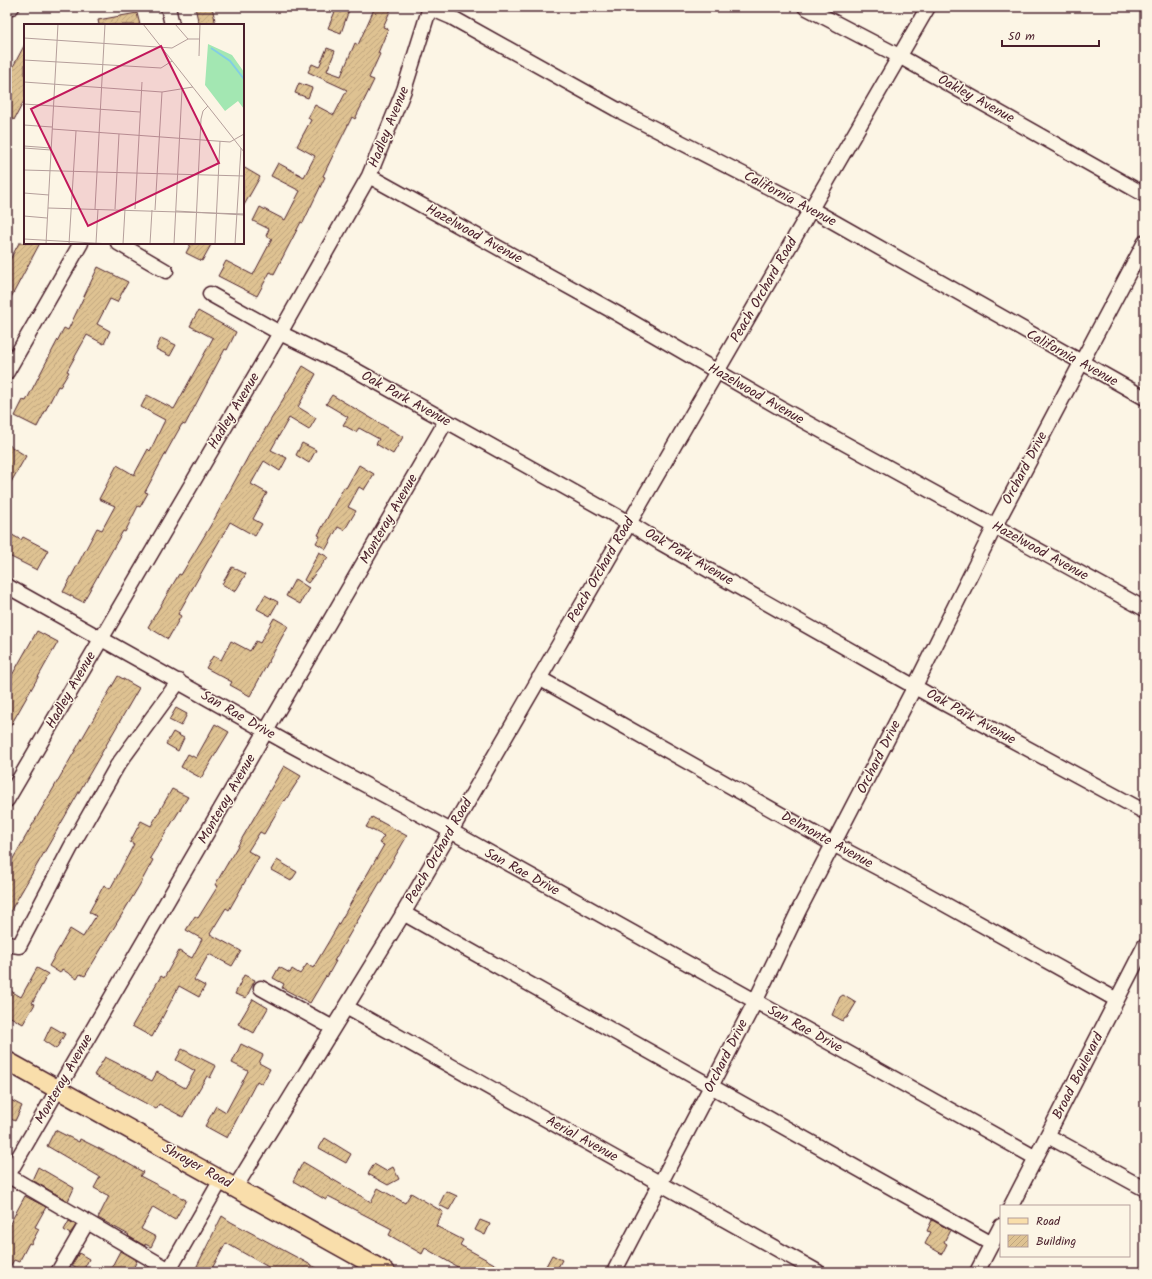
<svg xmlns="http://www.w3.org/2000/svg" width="1152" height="1279" font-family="Kalam,sans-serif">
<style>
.building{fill:url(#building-hatch);stroke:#4a1f2b}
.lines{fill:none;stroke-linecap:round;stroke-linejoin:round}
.minor-casing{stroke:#4a1f2b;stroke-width:17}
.major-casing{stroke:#4a1f2b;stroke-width:21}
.minor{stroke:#fcf5e5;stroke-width:14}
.major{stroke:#f9deab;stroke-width:18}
.labels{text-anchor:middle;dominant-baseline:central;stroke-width:3;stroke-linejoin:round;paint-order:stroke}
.street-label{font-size:14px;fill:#4a1f2b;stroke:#fcf5e5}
.inset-river{fill:none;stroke:#83cee4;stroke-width:2}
.inset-road{fill:none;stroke:#b59f9b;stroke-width:1}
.view{fill:#c2185b;fill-opacity:0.15;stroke:#c2185b;stroke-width:2}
.inset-edge{fill:none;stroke:#4a1f2b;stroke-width:2}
</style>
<defs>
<pattern id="building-hatch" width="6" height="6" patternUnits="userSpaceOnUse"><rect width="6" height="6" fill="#dec292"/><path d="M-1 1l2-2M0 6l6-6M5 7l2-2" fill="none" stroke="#c0a67e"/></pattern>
</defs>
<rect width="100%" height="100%" fill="#fcf5e5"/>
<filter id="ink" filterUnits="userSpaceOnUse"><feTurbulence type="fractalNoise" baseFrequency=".025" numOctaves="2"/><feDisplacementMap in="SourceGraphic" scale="8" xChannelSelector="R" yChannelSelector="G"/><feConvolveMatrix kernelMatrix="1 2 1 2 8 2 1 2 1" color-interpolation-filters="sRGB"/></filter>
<g filter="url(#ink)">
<!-- building -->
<path class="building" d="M 195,7 L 212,7 L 216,25 L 199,25 Z
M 337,7 L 350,7 L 341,33 L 328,28 Z
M 375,7 L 392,7 L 383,27 L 388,29 L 378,53 L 380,54 L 369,78 L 374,80 L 355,119 L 352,117 L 336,149 L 323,176 L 325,177 L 303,223 L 301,222 L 274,274 L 270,272 L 257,296 L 218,276 L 226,261 L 253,275 L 272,239 L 266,236 L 269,229 L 253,221 L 260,207 L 285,220 L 300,191 L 271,176 L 278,163 L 304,177 L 315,156 L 297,146 L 311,120 L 308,118 L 315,105 L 334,115 L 347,90 L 308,72 L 312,64 L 319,67 L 327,48 L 335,51 L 327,71 L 341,76 L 355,43 L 358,45 Z
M 137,13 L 140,25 L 99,25 L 98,20 Z
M 25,44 L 25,99 L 14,120 L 7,116 L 7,78 Z
M 299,83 L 312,88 L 308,98 L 295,93 Z
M 243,167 L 260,177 L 243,207 Z
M 19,243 L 40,243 L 7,305 L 7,265 Z
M 191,243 L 212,243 L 202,261 L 186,253 Z
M 98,267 L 128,282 L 117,302 L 110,299 L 97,324 L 110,331 L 104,344 L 87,335 L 67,371 L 69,372 L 60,387 L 58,386 L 37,427 L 15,416 L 23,400 L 26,401 L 64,328 L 68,330 Z
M 198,311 L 236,332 L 227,350 L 225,349 L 185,425 L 182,424 L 168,449 L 145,492 L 148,493 L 140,507 L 138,506 L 125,532 L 123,531 L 83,602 L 63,592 L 97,528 L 102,530 L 115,506 L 99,499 L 117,465 L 134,475 L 148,449 L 150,451 L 165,420 L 141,407 L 147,395 L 174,409 L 213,338 L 190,326 Z
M 161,338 L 176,345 L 170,356 L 156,349 Z
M 303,366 L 316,374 L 298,407 L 316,418 L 309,430 L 289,418 L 271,450 L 287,458 L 280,471 L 264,461 L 251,484 L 267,493 L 253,519 L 262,524 L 255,536 L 230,522 L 178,614 L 181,616 L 168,639 L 148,627 L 179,574 L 181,575 L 215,518 L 257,440 L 258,441 Z
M 332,395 L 403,437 L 393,454 L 376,444 L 379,439 L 359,428 L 356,432 L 343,425 L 348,417 L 326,404 Z
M 302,443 L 316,450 L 309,463 L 296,455 Z
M 7,444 L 26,456 L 7,489 Z
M 359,465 L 374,474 L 364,490 L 359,487 L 348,507 L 356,511 L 347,526 L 344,530 L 338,527 L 326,549 L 316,543 L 320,536 L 318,535 L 344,487 L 346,488 Z
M 7,532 L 21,540 L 23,537 L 48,550 L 37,570 L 7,555 Z
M 319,552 L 328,557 L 308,583 L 304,580 Z
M 232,567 L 246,574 L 235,592 L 222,584 Z
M 295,579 L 309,588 L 300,604 L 286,596 Z
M 265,595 L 278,602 L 270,616 L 257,609 Z
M 274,618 L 288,626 L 250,696 L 230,685 L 232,682 L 206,668 L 213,656 L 221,660 L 231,641 L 250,651 L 256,641 L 260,643 Z
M 37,631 L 58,642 L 7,732 L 7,684 Z
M 118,676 L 139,688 L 7,917 L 7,869 Z
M 176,708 L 187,714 L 181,726 L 169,720 Z
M 215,724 L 229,732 L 201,778 L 181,767 L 188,754 L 196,758 Z
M 173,732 L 184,738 L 178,751 L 166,744 Z
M 284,766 L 301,776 L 285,801 L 284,800 L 264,834 L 260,832 L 248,851 L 259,857 L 229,910 L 226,908 L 210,934 L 241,951 L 232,966 L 209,954 L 194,980 L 205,986 L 199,997 L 179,986 L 152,1037 L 132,1026 L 161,976 L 164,978 L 179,951 L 192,958 L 202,939 L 186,930 L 195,916 L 198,918 L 218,886 L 215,885 Z
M 172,789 L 188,797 L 150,858 L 153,860 L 139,886 L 85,976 L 80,974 L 77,979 L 62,969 L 60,973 L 49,966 L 70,929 L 83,937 L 96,916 L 89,912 L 104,885 L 110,889 L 120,871 L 134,844 L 130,842 L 141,821 L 151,826 Z
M 372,817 L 407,836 L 334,961 L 336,961 L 327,977 L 326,976 L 310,1003 L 282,988 L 284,984 L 273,978 L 279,967 L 290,973 L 292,969 L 300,974 L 307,964 L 313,968 L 329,941 L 384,845 L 379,843 L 384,836 L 366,827 Z
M 277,860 L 297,872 L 291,881 L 271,870 Z
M 37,968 L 48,974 L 32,1003 L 35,1004 L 23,1024 L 7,1015 L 7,998 L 11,991 L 21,997 Z
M 244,975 L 255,980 L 246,998 L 235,994 Z
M 843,995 L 856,1003 L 847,1018 L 845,1018 L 843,1021 L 832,1015 L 840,997 Z
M 253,999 L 268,1008 L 254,1033 L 238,1024 Z
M 51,1026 L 65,1034 L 56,1049 L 44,1041 Z
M 241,1044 L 263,1055 L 259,1063 L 270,1069 L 262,1084 L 257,1081 L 227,1138 L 205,1126 L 216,1106 L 226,1112 L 248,1071 L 232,1063 Z
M 182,1049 L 216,1066 L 210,1078 L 207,1076 L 183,1117 L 159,1104 L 156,1109 L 94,1075 L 105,1057 L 152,1081 L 157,1072 L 185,1088 L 195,1071 L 176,1060 Z
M 7,1098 L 22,1106 L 15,1121 L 7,1117 Z
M 55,1130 L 79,1142 L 80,1139 L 120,1159 L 143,1172 L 140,1176 L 186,1200 L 175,1220 L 153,1207 L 141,1229 L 156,1237 L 151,1247 L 145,1244 L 145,1246 L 128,1236 L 129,1235 L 98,1218 L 109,1196 L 94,1188 L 100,1177 L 47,1146 Z
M 325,1138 L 351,1154 L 346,1163 L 319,1148 Z
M 303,1162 L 371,1202 L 378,1188 L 405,1203 L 411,1193 L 443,1212 L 436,1226 L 463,1240 L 460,1245 L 509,1272 L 466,1272 L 425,1248 L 422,1254 L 389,1235 L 392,1229 L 328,1196 L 326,1200 L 293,1181 Z
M 374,1164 L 386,1171 L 393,1167 L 399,1179 L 388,1185 L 368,1174 Z
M 38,1167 L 74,1188 L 68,1201 L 32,1180 Z
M 446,1191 L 457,1196 L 449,1210 L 439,1205 Z
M 25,1196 L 46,1207 L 35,1227 L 39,1229 L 31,1244 L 29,1243 L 19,1262 L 14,1260 L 7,1272 L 7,1229 Z
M 222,1216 L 231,1222 L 324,1272 L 277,1272 L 226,1243 L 210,1272 L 194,1272 Z
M 480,1220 L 490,1224 L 485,1235 L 475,1230 Z
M 932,1220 L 950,1230 L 944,1242 L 947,1244 L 942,1254 L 925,1244 L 931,1232 L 927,1231 Z
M 69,1221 L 76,1225 L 70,1234 L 64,1230 Z
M 120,1251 L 137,1261 L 131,1272 L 109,1272 Z
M 79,1253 L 89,1259 L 83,1271 L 72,1265 Z
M 552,1255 L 562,1260 L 556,1271 L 546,1266 Z"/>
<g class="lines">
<!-- minor casing -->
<g class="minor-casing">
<path id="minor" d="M 168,7 L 172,25
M 805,7 L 899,56 L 1145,195
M 7,8 L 12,7
M 430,8 L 451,17 L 616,109 L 811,209 L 1145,398
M 369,176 L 618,314 L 782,409 L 1145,609
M 118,243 L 166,271
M 210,294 L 280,333 L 348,366 L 629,523 L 661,543 L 938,700 L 1145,812
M 7,372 L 81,243
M 7,586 L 291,745 L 440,825 L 1036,1158
M 539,678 L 833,844 L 901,880 L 1117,1000
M 7,800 L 280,333 L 369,176 L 404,90 L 430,7
M 403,913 L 992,1244
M 7,944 L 19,946 L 71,847 L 117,766 L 179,681
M 261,988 L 333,1028
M 346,1007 L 818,1272
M 1048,1136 L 1145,1189
M 7,1175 L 173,1272
M 7,1177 L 446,421
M 235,1188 L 400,919 L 928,7
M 1011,1206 L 1145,945
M 58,1272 L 87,1222
M 168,1272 L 221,1180
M 614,1272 L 755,1002 L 799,910 L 915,686 L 995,526 L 1145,242
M 977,1272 L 1001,1226"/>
</g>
<!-- major casing -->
<g class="major-casing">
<path id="major" d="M 7,1061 L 386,1272"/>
</g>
<!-- minor -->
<use href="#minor" class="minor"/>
<!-- major -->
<use href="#major" class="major"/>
</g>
</g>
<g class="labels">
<!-- street labels -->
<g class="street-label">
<text transform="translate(976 99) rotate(29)">Oakley Avenue</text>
<text transform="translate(389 127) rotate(-68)">Hadley Avenue</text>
<text transform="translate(790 199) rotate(28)">California Avenue</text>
<text transform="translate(474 234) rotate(29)">Hazelwood Avenue</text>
<text transform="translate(764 290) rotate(-60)">Peach Orchard Road</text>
<text transform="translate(1072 358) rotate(29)">California Avenue</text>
<text transform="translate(756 394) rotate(30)">Hazelwood Avenue</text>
<text transform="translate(406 399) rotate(29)">Oak Park Avenue</text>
<text transform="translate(234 411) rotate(-59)">Hadley Avenue</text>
<text transform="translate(1025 468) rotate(-62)">Orchard Drive</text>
<text transform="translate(389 519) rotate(-60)">Monteray Avenue</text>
<text transform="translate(1040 551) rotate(29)">Hazelwood Avenue</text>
<text transform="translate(689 557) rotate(30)">Oak Park Avenue</text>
<text transform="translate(601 570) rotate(-60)">Peach Orchard Road</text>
<text transform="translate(71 690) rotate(-60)">Hadley Avenue</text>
<text transform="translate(238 715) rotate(30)">San Rae Drive</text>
<text transform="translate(971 717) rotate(29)">Oak Park Avenue</text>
<text transform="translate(879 757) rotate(-63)">Orchard Drive</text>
<text transform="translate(227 799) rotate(-60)">Monteray Avenue</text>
<text transform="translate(827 840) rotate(29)">Delmonte Avenue</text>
<text transform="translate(439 851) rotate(-60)">Peach Orchard Road</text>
<text transform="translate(522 872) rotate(29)">San Rae Drive</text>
<text transform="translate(805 1029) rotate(29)">San Rae Drive</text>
<text transform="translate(726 1056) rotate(-63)">Orchard Drive</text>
<text transform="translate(1078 1076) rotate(-63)">Broad Boulevard</text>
<text transform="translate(64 1079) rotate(-60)">Monteray Avenue</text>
<text transform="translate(582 1139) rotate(29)">Aerial Avenue</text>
<text transform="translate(197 1166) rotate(29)">Shroyer Road</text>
</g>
</g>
<!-- overview -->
<g transform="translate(24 24)">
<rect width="220" height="220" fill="#fcf5e5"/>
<path d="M 184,20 L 208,31 L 220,48 L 220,85 L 214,77 L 201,87 L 181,61 Z" fill="#a3e7b2"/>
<path class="inset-river" d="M 187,24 L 206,37 L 220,55"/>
<path class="inset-road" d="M 119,0 L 220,128M 151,0 L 164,15M 0,14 L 148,24 L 164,15 L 175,15M 175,32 L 176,0M 0,36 L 137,44 L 148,37M 0,58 L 138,68 L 169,63M 0,80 L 116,88M 0,101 L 28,103M 28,105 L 206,118 L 220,110M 0,122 L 27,124M 0,124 L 27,126M 0,146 L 220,152M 0,169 L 25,171M 24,184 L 220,190M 71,185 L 81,0M 91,185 L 95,110M 111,185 L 118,58M 131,186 L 138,68M 152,187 L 220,191M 0,192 L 23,194M 0,215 L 87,220M 72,219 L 74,185M 22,220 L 34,0M 45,220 L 52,107M 99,220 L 101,185M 126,220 L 128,186M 150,220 L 158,66M 171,220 L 177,95 L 179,87 L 184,82M 191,220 L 196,117M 211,220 L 217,124"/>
<path class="view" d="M 137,22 L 195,139 L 64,202 L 7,85 Z"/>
<rect width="220" height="220" class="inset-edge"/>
</g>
<!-- margin -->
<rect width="1152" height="1279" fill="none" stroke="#fcf5e5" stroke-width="24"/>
<rect x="12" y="12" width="1128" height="1255" fill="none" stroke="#4a1f2b" stroke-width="1.5" filter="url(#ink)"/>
<!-- legend -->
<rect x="1000" y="1205" width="130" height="52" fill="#fcf5e5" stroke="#b59f9b"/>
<rect x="1008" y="1218" width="20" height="6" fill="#f9deab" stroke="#b59f9b"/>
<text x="1036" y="1225" font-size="12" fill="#4a1f2b">Road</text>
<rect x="1008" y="1235" width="20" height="12" fill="url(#building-hatch)" stroke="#b59f9b"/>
<text x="1036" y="1245" font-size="12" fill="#4a1f2b">Building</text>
<!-- scale -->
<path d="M1002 40v6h97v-6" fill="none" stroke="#4a1f2b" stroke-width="2"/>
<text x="1008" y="40" font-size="12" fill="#4a1f2b" stroke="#fcf5e5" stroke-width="3" paint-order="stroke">50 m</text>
</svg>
